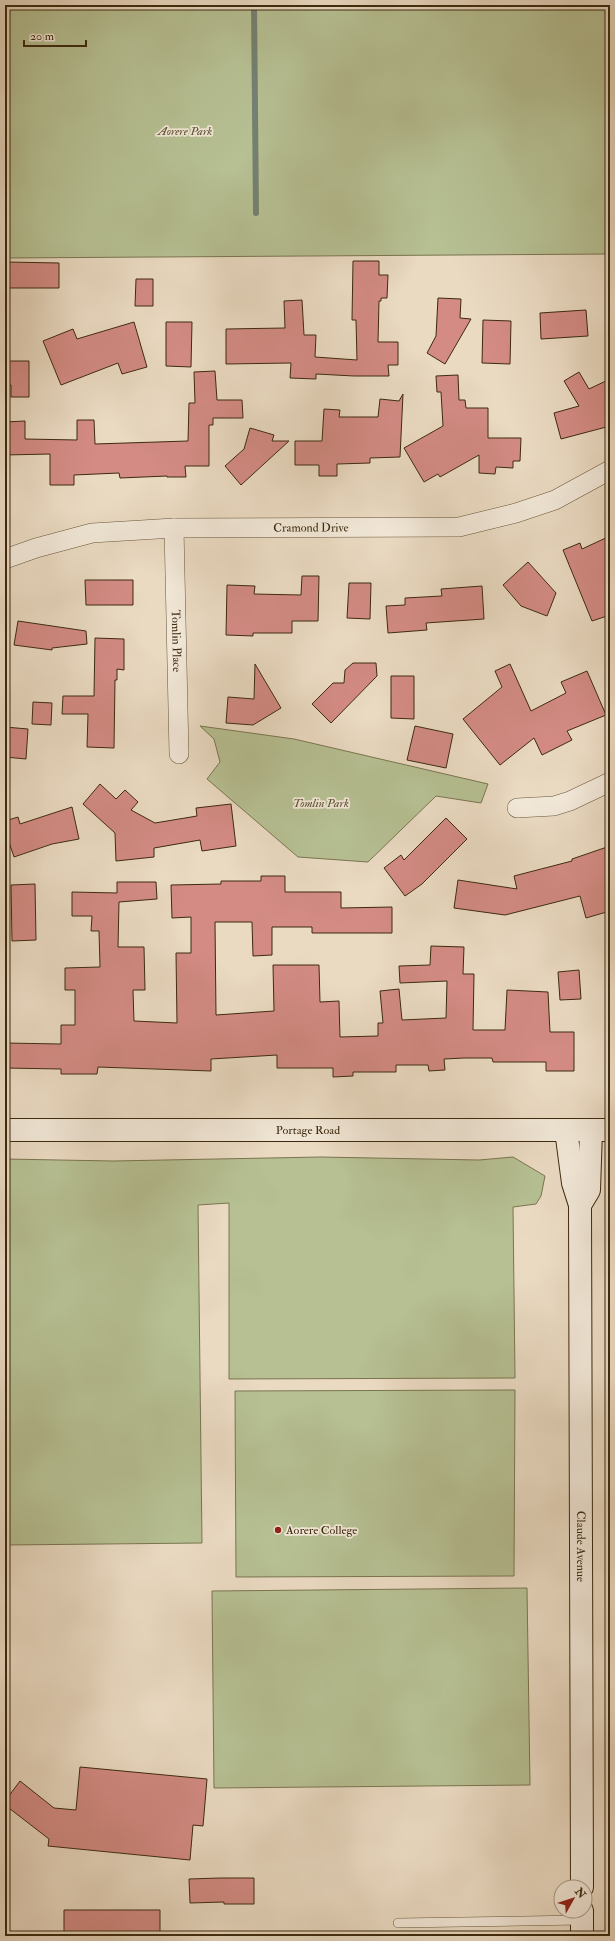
<svg xmlns="http://www.w3.org/2000/svg" width="615" height="1941" font-family="'IM FELL Double Pica',serif">
<style>
.green{fill:#b6c093;stroke:#7a7550}
.lines{fill:none;stroke-linecap:round;stroke-linejoin:round}
.stream{stroke:#748172;stroke-width:6}
.building{fill:#d38b84;stroke:#3d2a0e}
.lane-casing{stroke:#68563b;stroke-width:10}
.street-casing{stroke:#68563b;stroke-width:20}
.secondary-casing{stroke:#3d2a0e;stroke-width:24}
.lane{stroke:#f1e7d7;stroke-width:9}
.street{stroke:#f1e7d7;stroke-width:19}
.secondary{stroke:#f1e7d7;stroke-width:22}
.poi-dot{fill:#8f2418;stroke:#f1e7d7;stroke-width:1.5}
.labels{text-anchor:middle;dominant-baseline:central;stroke-width:3.5;stroke-linejoin:round;paint-order:stroke}
.park-label{font-size:12px;font-style:italic;fill:#5b502f;stroke:#f1e7d7}
.street-label{font-size:12px;fill:#3d2a0e;stroke:#f1e7d7}
.poi-label{font-size:12px;fill:#3d2a0e;stroke:#f1e7d7;text-anchor:start}
</style>
<rect width="100%" height="100%" fill="#eadac2"/>
<filter id="stains"><feTurbulence type="fractalNoise" baseFrequency=".005" numOctaves="4"/><feColorMatrix values="0 0 0 0 .2 0 0 0 0 .09 0 0 0 0 .02 0 0 0 .5 -.17"/></filter>
<radialGradient id="worn" r=".72"><stop offset=".6" stop-color="#630" stop-opacity="0"/><stop offset="1" stop-color="#630" stop-opacity=".3"/></radialGradient>
<!-- green -->
<path class="green" d="M 5,5 L 610,5 L 610,254 L 5,258 Z
M 200,726 L 294,739 L 488,784 L 481,803 L 436,796 L 368,862 L 298,857 L 207,779 L 220,762 L 214,739 Z
M 321,1157 L 479,1160 L 513,1157 L 545,1176 L 541,1196 L 536,1204 L 513,1207 L 515,1378 L 229,1379 L 229,1203 L 198,1205 L 202,1543 L 5,1545 L 5,1159 L 113,1161 Z
M 515,1390 L 514,1576 L 236,1577 L 235,1391 Z
M 527,1588 L 530,1785 L 214,1788 L 212,1591 Z"/>
<g class="lines">
<!-- stream -->
<path class="stream" d="M 254,5 L 256,213"/>
</g>
<!-- building -->
<path class="building" d="M 353,261 L 379,261 L 379,275 L 388,275 L 387,298 L 381,298 L 381,301 L 379,301 L 378,342 L 398,342 L 398,365 L 388,365 L 389,376 L 354,376 L 316,374 L 316,379 L 290,378 L 291,363 L 226,364 L 226,329 L 285,328 L 284,301 L 302,300 L 304,335 L 316,335 L 315,357 L 357,360 L 356,320 L 352,320 Z
M 5,262 L 59,263 L 59,288 L 5,288 Z
M 136,279 L 153,279 L 153,306 L 135,306 Z
M 438,298 L 461,299 L 460,318 L 471,319 L 445,364 L 427,353 L 436,336 Z
M 586,310 L 588,336 L 541,339 L 540,313 Z
M 483,320 L 511,321 L 510,364 L 482,363 Z
M 134,322 L 147,367 L 122,374 L 118,363 L 61,385 L 43,341 L 73,329 L 77,339 Z
M 166,322 L 192,322 L 191,367 L 166,366 Z
M 5,361 L 29,361 L 29,397 L 11,397 L 11,385 L 5,385 Z
M 215,371 L 217,400 L 242,400 L 243,418 L 213,418 L 213,425 L 209,425 L 209,466 L 185,466 L 186,477 L 167,477 L 167,476 L 120,478 L 119,473 L 74,475 L 74,485 L 50,485 L 50,454 L 5,455 L 5,422 L 25,421 L 25,439 L 77,440 L 77,420 L 94,420 L 95,444 L 188,441 L 189,403 L 195,403 L 194,372 Z
M 579,372 L 589,389 L 610,379 L 610,426 L 561,439 L 554,413 L 579,406 L 564,381 Z
M 458,375 L 459,400 L 465,400 L 466,408 L 488,408 L 488,438 L 521,438 L 520,461 L 513,461 L 513,468 L 496,467 L 495,474 L 479,473 L 479,455 L 440,477 L 438,474 L 424,482 L 404,448 L 443,426 L 441,392 L 437,392 L 436,376 Z
M 403,394 L 400,457 L 370,458 L 370,463 L 337,464 L 337,476 L 319,476 L 319,465 L 295,465 L 295,441 L 322,441 L 324,409 L 340,410 L 339,417 L 378,417 L 380,399 L 399,401 Z
M 250,428 L 274,435 L 272,441 L 289,441 L 241,485 L 225,466 L 244,449 Z
M 610,536 L 610,615 L 592,621 L 563,550 L 580,543 L 582,549 Z
M 528,562 L 556,593 L 547,616 L 521,606 L 503,585 Z
M 302,576 L 319,576 L 318,621 L 292,621 L 292,633 L 253,633 L 253,636 L 226,635 L 227,585 L 255,586 L 254,594 L 301,595 Z
M 85,580 L 133,580 L 133,605 L 86,605 Z
M 349,583 L 371,583 L 370,619 L 347,618 Z
M 482,586 L 484,619 L 426,623 L 427,630 L 388,633 L 386,606 L 405,605 L 405,598 L 442,596 L 441,589 Z
M 18,621 L 86,631 L 87,644 L 52,648 L 52,650 L 14,645 Z
M 95,638 L 124,639 L 124,670 L 117,669 L 117,680 L 115,680 L 114,748 L 87,747 L 88,714 L 62,714 L 63,696 L 94,696 Z
M 353,663 L 376,663 L 377,676 L 331,723 L 312,704 L 333,683 L 344,683 L 345,670 Z
M 255,664 L 281,708 L 253,725 L 226,723 L 228,697 L 254,699 Z
M 510,664 L 531,711 L 566,693 L 561,682 L 587,671 L 606,715 L 567,731 L 572,740 L 542,755 L 534,738 L 500,765 L 463,719 L 502,687 L 495,671 Z
M 391,676 L 414,676 L 414,719 L 391,718 Z
M 33,702 L 52,703 L 51,725 L 32,724 Z
M 415,726 L 453,734 L 446,768 L 407,760 Z
M 5,727 L 28,729 L 26,759 L 5,757 Z
M 100,784 L 116,799 L 125,790 L 138,802 L 131,810 L 155,823 L 197,816 L 196,808 L 231,804 L 236,846 L 202,851 L 200,840 L 154,848 L 154,857 L 116,861 L 115,833 L 83,804 Z
M 72,807 L 79,839 L 52,844 L 14,857 L 9,842 L 5,843 L 5,821 L 18,817 L 20,824 Z
M 446,818 L 467,839 L 422,884 L 405,896 L 384,868 L 401,855 L 404,860 Z
M 610,846 L 610,911 L 586,918 L 580,896 L 505,915 L 454,908 L 458,880 L 517,889 L 514,876 L 572,861 L 572,859 Z
M 261,876 L 285,876 L 285,892 L 341,892 L 341,908 L 392,907 L 392,933 L 312,933 L 312,927 L 272,927 L 272,955 L 253,956 L 252,922 L 215,922 L 216,1015 L 274,1011 L 273,965 L 319,965 L 320,1002 L 339,1001 L 340,1037 L 378,1036 L 378,1023 L 383,1023 L 380,991 L 399,989 L 402,1020 L 446,1018 L 447,981 L 400,983 L 399,966 L 430,965 L 431,946 L 464,947 L 463,974 L 474,974 L 473,1030 L 505,1030 L 507,990 L 548,992 L 550,1032 L 574,1032 L 574,1071 L 546,1071 L 546,1062 L 493,1062 L 492,1058 L 464,1058 L 444,1059 L 445,1070 L 429,1071 L 428,1065 L 396,1065 L 396,1072 L 353,1072 L 353,1076 L 333,1077 L 333,1068 L 277,1068 L 277,1055 L 211,1059 L 211,1071 L 98,1067 L 97,1074 L 61,1074 L 61,1069 L 5,1068 L 5,1043 L 61,1044 L 61,1025 L 75,1025 L 75,990 L 65,990 L 65,968 L 100,967 L 99,931 L 91,931 L 92,916 L 72,916 L 72,892 L 117,893 L 117,882 L 156,882 L 157,899 L 119,902 L 118,947 L 144,947 L 145,990 L 133,990 L 134,1021 L 177,1023 L 176,953 L 191,953 L 191,917 L 172,918 L 171,885 L 221,884 L 221,881 L 261,881 Z
M 35,884 L 36,940 L 12,941 L 11,885 Z
M 579,970 L 581,999 L 560,1000 L 558,972 Z
M 80,1767 L 207,1779 L 203,1826 L 193,1825 L 190,1860 L 48,1846 L 49,1839 L 5,1805 L 5,1801 L 20,1781 L 54,1808 L 76,1810 Z
M 220,1878 L 254,1878 L 254,1904 L 224,1904 L 224,1902 L 190,1903 L 189,1879 Z
M 64,1910 L 160,1910 L 160,1936 L 64,1936 Z"/>
<g class="lines">
<!-- lane casing -->
<g class="lane-casing">
<path id="lane" d="M 398,1923 L 582,1920"/>
</g>
<!-- street casing -->
<g class="street-casing">
<g id="street">
<path id="s1" d="M 174,528 L 179,754"/>
<path id="s2" d="M 5,559 L 36,548 L 92,533 L 174,528 L 459,527 L 516,513 L 555,500 L 610,470"/>
<path d="M 517,808 L 554,806 L 570,801 L 610,782"/>
</g>
</g>
<!-- secondary casing -->
<g class="secondary-casing">
<g id="secondary">
<path id="s3" d="M 5,1130 L 610,1130"/>
<path id="s4" d="M 566,1130 L 573,1183 L 580,1205 L 582,1887"/>
<path d="M 580,1205 L 589,1190 L 591,1130"/>
<path d="M 582,1936 L 582,1911"/>
</g>
</g>
<!-- lane -->
<use href="#lane" class="lane"/>
<!-- street -->
<use href="#street" class="street"/>
<!-- secondary -->
<use href="#secondary" class="secondary"/>
</g>
<!-- markers -->
<circle class="poi-dot" cx="278" cy="1530" r="4"/>
<g class="labels">
<!-- park labels -->
<g class="park-label">
<text x="185" y="131">Aorere Park</text>
<text x="321" y="803">Tomlin Park</text>
</g>
<!-- street labels -->
<g class="street-label">
<text stroke="none"><textPath href="#s2" startOffset="310">Cramond Drive</textPath></text>
<text stroke="none"><textPath href="#s1" startOffset="113">Tomlin Place</textPath></text>
<text stroke="none"><textPath href="#s3" startOffset="303">Portage Road</textPath></text>
<text stroke="none"><textPath href="#s4" startOffset="418">Claude Avenue</textPath></text>
</g>
<!-- poi labels -->
<g class="poi-label">
<text x="286" y="1530">Aorere College</text>
</g>
</g>
<!-- margin -->
<rect width="615" height="1941" fill="none" stroke="#eadac2" stroke-width="20"/>
<rect x="6" y="6" width="603" height="1929" fill="none" stroke="#3d2a0e" stroke-width="2"/>
<rect x="10" y="10" width="595" height="1921" fill="none" stroke="#3d2a0e"/>
<!-- north arrow -->
<g transform="translate(573 1899) rotate(51)"><circle r="19" fill="#f1e7d7" stroke="#a99b87"/>
<path d="M0-3L7 15L0 10L-7 15Z" fill="#8f2418"/>
<text y="-6" font-size="11" font-weight="bold" text-anchor="middle" fill="#3d2a0e">N</text>
</g>
<!-- scale -->
<path d="M24 40v6h62v-6" fill="none" stroke="#3d2a0e" stroke-width="2"/>
<text x="30" y="40" font-size="12" fill="#3d2a0e" stroke="#f1e7d7" stroke-width="3" paint-order="stroke">20 m</text>
<rect width="100%" height="100%" filter="url(#stains)"/>
<rect width="100%" height="100%" fill="url(#worn)"/>
</svg>
